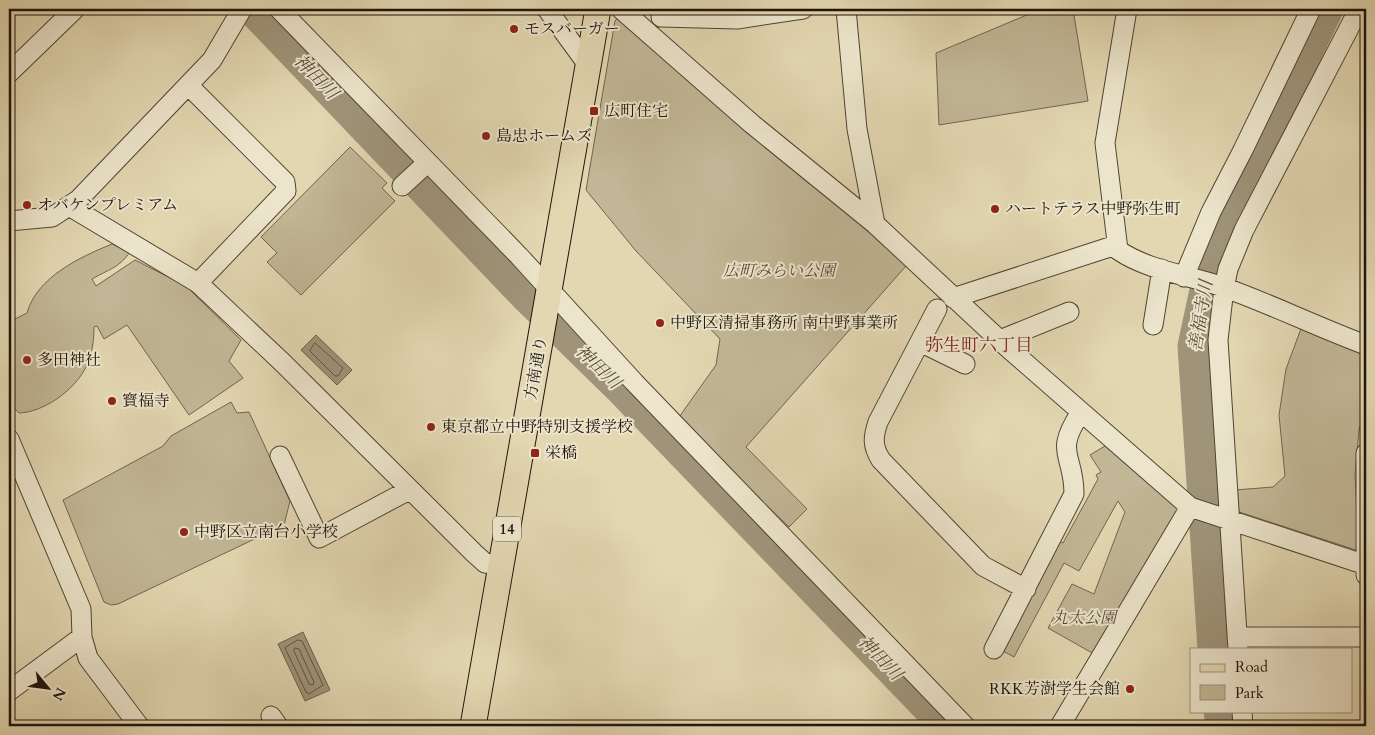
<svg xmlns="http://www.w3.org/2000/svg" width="1375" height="735" font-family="Cardo,'Noto Serif JP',serif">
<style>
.green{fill:#c1b695;stroke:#706450}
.water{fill:#9f9479;stroke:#6b604d}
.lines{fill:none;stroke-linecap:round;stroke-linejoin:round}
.shore{stroke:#5e5442;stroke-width:1}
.river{stroke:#9f9479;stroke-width:31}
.minor-casing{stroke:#4f4434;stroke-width:21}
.major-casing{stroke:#1e130b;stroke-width:27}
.minor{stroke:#ece5cc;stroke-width:19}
.major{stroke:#e2d7b1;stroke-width:25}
.poi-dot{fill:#8f2418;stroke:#ece5cc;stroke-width:2}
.labels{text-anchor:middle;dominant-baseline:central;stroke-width:4;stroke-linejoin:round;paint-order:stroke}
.shield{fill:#ece5cc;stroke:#5c5245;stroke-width:1}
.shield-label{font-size:15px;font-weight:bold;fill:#1e130b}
.poi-label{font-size:16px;fill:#1e130b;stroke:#ece5cc;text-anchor:start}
.park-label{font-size:16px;font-style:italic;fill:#574c3b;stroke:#ece5cc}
.street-label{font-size:16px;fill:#1e130b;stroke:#ece5cc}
.water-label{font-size:18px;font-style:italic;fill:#584d3c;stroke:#ece5cc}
.neighbourhood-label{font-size:18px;fill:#7a1f14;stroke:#ece5cc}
</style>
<rect width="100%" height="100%" fill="#e2d7b1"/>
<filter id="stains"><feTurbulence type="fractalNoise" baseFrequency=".004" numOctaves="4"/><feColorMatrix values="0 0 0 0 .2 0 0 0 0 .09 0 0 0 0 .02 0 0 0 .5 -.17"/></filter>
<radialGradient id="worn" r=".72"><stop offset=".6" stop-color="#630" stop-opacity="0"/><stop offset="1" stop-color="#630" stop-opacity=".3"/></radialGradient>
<!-- green -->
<path class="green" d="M 1041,9 L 1073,9 L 1088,101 L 939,125 L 936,53 Z
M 619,16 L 816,184 L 906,266 L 746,447 L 807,509 L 789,527 L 677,420 L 716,365 L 720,339 L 636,251 L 586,190 L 615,21 Z
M 350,147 L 387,183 L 382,188 L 395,201 L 301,295 L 267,262 L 277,253 L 261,237 Z
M 112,244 L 130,252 C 119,268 109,269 92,279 L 96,286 L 135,260 L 186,286 L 241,340 L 229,361 L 243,378 L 189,415 L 127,325 L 104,339 L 97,326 L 94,327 C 94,341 92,356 85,369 C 73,391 44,412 19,413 L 9,403 L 9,322 L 27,313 C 37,277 80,257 112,244 Z
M 1302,326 L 1366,352 L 1366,403 L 1359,430 L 1355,475 L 1359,551 L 1239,512 L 1235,490 L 1273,487 L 1285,476 L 1279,415 L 1286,369 Z
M 231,402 L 237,413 L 249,412 L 290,501 L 284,525 L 118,604 L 111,605 L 104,602 L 63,500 L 163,446 L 171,436 Z
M 1105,446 L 1180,510 L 1094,654 L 1048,628 L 1072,584 L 1094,594 L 1125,512 L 1118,501 L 1079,571 L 1064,563 L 1014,657 L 1001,650 L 1059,541 L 1063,543 L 1098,479 L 1096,475 L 1101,472 L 1090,455 Z"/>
<!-- water -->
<path class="water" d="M 316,335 L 352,370 L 337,385 L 301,350 Z
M 303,632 L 330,690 L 305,701 L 278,644 Z"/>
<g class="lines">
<!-- shore -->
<path class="shore" d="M 315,343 L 343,368 L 338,376 L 335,376 L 310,351 Z
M 298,640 L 302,641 L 323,685 L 309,694 L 306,692 L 285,648 Z
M 295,648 L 299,649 L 314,682 L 313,685 L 309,684 L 294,651 Z"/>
<!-- river -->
<path class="river" d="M 251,9 L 526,297 L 623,392 L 945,726
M 1213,649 L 1193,346 L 1210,267 L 1224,225 L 1328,9
M 1219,711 L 1221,726"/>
<!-- minor casing -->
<g class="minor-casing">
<path id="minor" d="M 279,9 L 519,256 L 634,382 L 965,726
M 547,9 L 588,65
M 621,9 L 752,124 L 875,224 L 1007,347 L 1190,507 L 1366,565
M 846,9 L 857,129 L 875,224
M 1127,9 L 1105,143 L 1118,250 C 1147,270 1187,275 1220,286 C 1269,303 1317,327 1366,345
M 661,17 L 737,19 L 803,9
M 9,73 L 75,9
M 188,85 L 285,182 L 286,191 L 198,283
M 402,186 L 427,163
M 69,206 L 198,283 L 283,363 L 474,553 L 485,563 L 501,565
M 9,221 L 52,217 L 78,200 L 212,60 L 242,9
M 1184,277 L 1211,212 L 1243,150 L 1311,9
M 953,298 L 1116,245
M 937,309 L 878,422 C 873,437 872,446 881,460 L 983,566 L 1026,589
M 1153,325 L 1162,269
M 1000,340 L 1069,312
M 920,342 L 965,364
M 9,439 L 81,609 L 82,637 L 88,658 L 139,726
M 1366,453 L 1366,575
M 280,456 L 319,538 L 409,490
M 1237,637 L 1366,637
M 994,649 L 1074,494 C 1074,453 1053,454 1081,412
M 1238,649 L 1218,340 L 1224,288 L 1228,269 L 1244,230 L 1359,9
M 9,691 L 82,637
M 1242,711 L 1243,726
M 271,716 L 278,726
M 1060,726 L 1190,507"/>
</g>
<!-- major casing -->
<g class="major-casing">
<path id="major" d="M 473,726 L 598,9"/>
</g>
<!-- minor -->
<use href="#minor" class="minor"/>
<!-- major -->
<use href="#major" class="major"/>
</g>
<!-- markers -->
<g class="poi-dot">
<circle cx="514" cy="29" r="5"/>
<rect x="589" y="106" width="10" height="10" rx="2.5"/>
<circle cx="486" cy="136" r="5"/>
<circle cx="27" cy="205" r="5"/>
<circle cx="995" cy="209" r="5"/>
<circle cx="660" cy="323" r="5"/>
<circle cx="27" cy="360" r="5"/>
<circle cx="112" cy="401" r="5"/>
<circle cx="431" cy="427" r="5"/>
<rect x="530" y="448" width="10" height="10" rx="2.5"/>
<circle cx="184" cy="532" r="5"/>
<circle cx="1130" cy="689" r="5"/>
</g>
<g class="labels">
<!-- shield labels -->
<rect class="shield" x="493" y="516.5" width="28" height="25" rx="4"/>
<g class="shield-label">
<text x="507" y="529">14</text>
</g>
<!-- poi labels -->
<g class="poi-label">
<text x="524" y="29">モスバーガー</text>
<text x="604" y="111">広町住宅</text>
<text x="496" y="136">島忠ホームズ</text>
<text x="37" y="205">オバケンプレミアム</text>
<text x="1005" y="209">ハートテラス中野弥生町</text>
<text x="670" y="323">中野区清掃事務所 南中野事業所</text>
<text x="37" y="360">多田神社</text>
<text x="122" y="401">寳福寺</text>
<text x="441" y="427">東京都立中野特別支援学校</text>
<text x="545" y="453">栄橋</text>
<text x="194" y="532">中野区立南台小学校</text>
<text x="1120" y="689" text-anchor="end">RKK芳澍学生会館</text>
</g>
<!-- park labels -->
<g class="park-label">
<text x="779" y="271">広町みらい公園</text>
<text x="1084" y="618">丸太公園</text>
</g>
<!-- street labels -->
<g class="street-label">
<text transform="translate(536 368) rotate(-80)">方南通り</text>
</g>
<!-- water labels -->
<g class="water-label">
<text transform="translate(316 77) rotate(46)">神田川</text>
<text transform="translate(1201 316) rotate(-81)">善福寺川</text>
<text transform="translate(598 367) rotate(44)">神田川</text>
<text transform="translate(880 658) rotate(46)">神田川</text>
</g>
<!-- neighbourhood labels -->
<g class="neighbourhood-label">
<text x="979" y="345">弥生町六丁目</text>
</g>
</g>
<!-- margin -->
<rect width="1375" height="735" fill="none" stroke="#e2d7b1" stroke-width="30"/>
<rect x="10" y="10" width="1355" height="715" fill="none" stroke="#1e130b" stroke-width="2.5"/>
<rect x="15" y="15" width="1345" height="705" fill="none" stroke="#1e130b"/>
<!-- legend -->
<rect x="1190" y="648" width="162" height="65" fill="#ece5cc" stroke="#9a917f"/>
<rect x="1200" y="664" width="25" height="8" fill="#e2d7b1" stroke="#9a917f"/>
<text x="1235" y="672" font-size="15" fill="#1e130b">Road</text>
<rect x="1200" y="685" width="25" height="15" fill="#c1b695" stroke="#9a917f"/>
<text x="1235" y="698" font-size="15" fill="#1e130b">Park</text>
<!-- north arrow -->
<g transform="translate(48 688) rotate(119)" stroke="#ece5cc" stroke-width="4" paint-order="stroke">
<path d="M0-4L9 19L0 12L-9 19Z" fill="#1e130b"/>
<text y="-8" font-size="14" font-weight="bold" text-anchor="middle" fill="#1e130b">N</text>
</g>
<rect width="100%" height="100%" filter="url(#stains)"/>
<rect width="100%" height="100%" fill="url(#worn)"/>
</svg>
